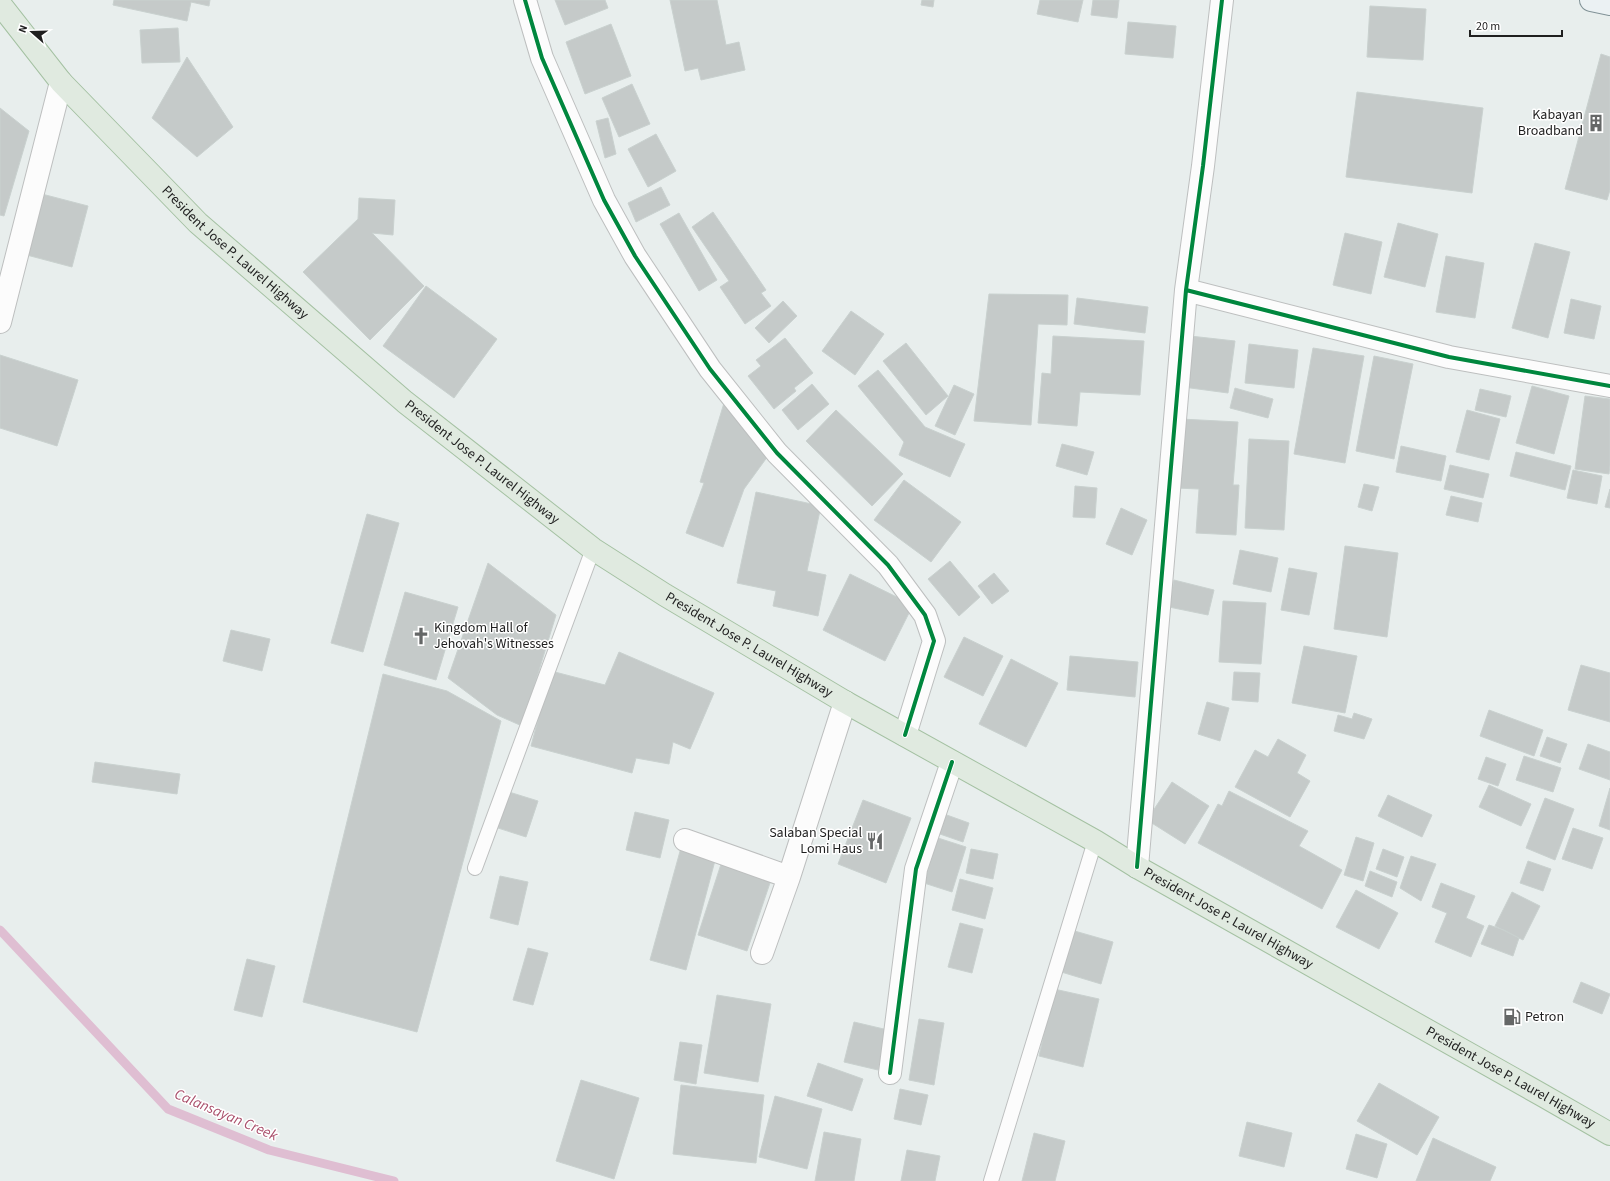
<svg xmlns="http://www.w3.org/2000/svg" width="1610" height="1181" font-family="'Source Sans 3',sans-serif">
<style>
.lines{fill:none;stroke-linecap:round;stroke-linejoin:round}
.stream{stroke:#dfbed2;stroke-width:9}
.building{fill:#c5cac9;stroke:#c9d1cf}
.lane-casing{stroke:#bdbfbf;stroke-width:16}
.street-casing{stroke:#bdbfbf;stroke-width:24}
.secondary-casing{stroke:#819297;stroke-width:24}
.highway-casing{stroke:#a4c1a2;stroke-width:24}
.lane{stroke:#fcfcfc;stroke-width:14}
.street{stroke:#fcfcfc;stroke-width:22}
.secondary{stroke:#ebf1f3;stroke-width:22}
.highway{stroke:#e0eae0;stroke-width:22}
.cycleway-casing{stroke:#fff;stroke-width:6}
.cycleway{stroke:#00873e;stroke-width:4}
.labels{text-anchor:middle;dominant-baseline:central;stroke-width:3;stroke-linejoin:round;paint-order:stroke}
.poi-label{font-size:14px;fill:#1f1f1f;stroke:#fff;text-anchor:end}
.street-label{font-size:14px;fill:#1f1f1f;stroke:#fff}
.water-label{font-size:15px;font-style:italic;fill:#aa506c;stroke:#fff}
</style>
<rect width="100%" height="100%" fill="#e8eeed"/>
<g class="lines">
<!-- stream -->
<path class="stream" d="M 0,930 L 168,1109 L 269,1150 L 394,1181"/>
</g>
<!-- building -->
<path class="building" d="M 114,0 L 210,0 L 209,6 L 191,2 L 187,21 L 113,5 Z
M 555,0 L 605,0 L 608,8 L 565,25 Z
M 670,0 L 717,0 L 726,45 L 739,42 L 745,70 L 701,80 L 698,68 L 685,71 Z
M 922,0 L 934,0 L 933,7 L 921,5 Z
M 1040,0 L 1083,0 L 1078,22 L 1037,14 Z
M 1093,0 L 1119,0 L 1117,18 L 1091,15 Z
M 1370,6 L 1426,9 L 1423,60 L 1367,57 Z
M 1128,22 L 1176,26 L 1173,58 L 1125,54 Z
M 611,24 L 631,76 L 585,94 L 566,42 Z
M 178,28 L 180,62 L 142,63 L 140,30 Z
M 1601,54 L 1610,57 L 1610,190 L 1607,200 L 1565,189 Z
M 187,57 L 233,127 L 197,157 L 152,118 Z
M 632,84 L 650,124 L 619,137 L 602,98 Z
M 1357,92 L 1483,108 L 1472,193 L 1346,177 Z
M 0,108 L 29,131 L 4,216 L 0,215 Z
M 608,118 L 616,154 L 605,158 L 596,121 Z
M 656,134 L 676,171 L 648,187 L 628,149 Z
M 661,187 L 670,205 L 636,222 L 628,203 Z
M 38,193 L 88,206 L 72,267 L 23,254 Z
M 359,198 L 395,200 L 393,235 L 372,233 L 424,286 L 370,340 L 303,272 L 358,219 Z
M 713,212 L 766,290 L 761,293 L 771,306 L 745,324 L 720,287 L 729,281 L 692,227 Z
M 679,213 L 717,280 L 699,291 L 660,224 Z
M 1398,223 L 1438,234 L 1425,287 L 1384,277 Z
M 1345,233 L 1382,242 L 1371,294 L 1333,285 Z
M 1535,243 L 1570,252 L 1548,338 L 1512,328 Z
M 1446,256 L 1484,263 L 1475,318 L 1436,312 Z
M 426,286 L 497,339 L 454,398 L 383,346 Z
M 989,294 L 1068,295 L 1067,325 L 1038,324 L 1031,425 L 974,421 Z
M 1077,298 L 1148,307 L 1145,333 L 1074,324 Z
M 1571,299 L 1601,306 L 1594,339 L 1564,333 Z
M 783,301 L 797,316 L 769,343 L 755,328 Z
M 851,311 L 884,334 L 855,375 L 822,351 Z
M 1053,336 L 1144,341 L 1140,395 L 1080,392 L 1077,426 L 1038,423 L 1042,373 L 1051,374 Z
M 1190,336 L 1235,341 L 1228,393 L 1183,387 Z
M 785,338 L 813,373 L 794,388 L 796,391 L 774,409 L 748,376 L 761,366 L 756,360 Z
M 906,343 L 948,396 L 926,415 L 883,361 Z
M 1249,344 L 1298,350 L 1294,388 L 1245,383 Z
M 1313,348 L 1364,356 L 1345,463 L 1294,454 Z
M 0,355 L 78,380 L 57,446 L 0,428 Z
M 1374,356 L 1413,364 L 1394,459 L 1356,451 Z
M 878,370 L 925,427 L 965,444 L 950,477 L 899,455 L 904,442 L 858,386 Z
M 812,384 L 829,404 L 798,430 L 782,410 Z
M 954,385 L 974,394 L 955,435 L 935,426 Z
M 1532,386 L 1569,396 L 1554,454 L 1516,443 Z
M 1235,388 L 1273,399 L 1268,418 L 1230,408 Z
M 1480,389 L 1511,396 L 1506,417 L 1475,410 Z
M 1585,396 L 1610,399 L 1610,465 L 1609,474 L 1575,469 Z
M 724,403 L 768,456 L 744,489 L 723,547 L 686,533 L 704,483 L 700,482 Z
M 836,410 L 903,474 L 872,506 L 806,441 Z
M 1467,410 L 1500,419 L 1489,460 L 1456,452 Z
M 1181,419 L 1238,422 L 1233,485 L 1239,485 L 1236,535 L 1196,533 L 1199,489 L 1176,488 Z
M 1249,439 L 1289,441 L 1284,530 L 1245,528 Z
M 1062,444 L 1094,452 L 1087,475 L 1056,466 Z
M 1401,446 L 1446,456 L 1441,481 L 1396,472 Z
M 1516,452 L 1571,466 L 1565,490 L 1510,476 Z
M 1450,465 L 1489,474 L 1483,498 L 1444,489 Z
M 1573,470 L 1602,476 L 1597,504 L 1567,498 Z
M 904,480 L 961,522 L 931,562 L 874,520 Z
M 1364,484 L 1379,487 L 1372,511 L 1358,507 Z
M 1075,486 L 1097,488 L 1095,518 L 1073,517 Z
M 1610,489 L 1610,508 L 1605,507 Z
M 756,492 L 821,506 L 807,571 L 826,575 L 818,616 L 773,606 L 776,591 L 737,583 Z
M 1451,496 L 1482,503 L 1478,522 L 1446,515 Z
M 1121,508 L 1147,520 L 1132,555 L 1106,544 Z
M 367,514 L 399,523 L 363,652 L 331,643 Z
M 1345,546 L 1398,553 L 1387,637 L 1334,629 Z
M 1240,550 L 1278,558 L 1271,592 L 1233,584 Z
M 950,561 L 980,597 L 959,616 L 928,579 Z
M 488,563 L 556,615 L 522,726 L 497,715 L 448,678 Z
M 1289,568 L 1317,573 L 1309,615 L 1281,610 Z
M 994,573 L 1009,591 L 992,604 L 978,586 Z
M 850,574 L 913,605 L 885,661 L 823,630 Z
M 1174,580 L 1214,590 L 1208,615 L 1169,607 Z
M 405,592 L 458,607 L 436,680 L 384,665 Z
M 1223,601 L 1266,603 L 1261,664 L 1219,662 Z
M 231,630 L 270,639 L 262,671 L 223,661 Z
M 964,637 L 1003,656 L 983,696 L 944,677 Z
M 1304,646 L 1357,656 L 1345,713 L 1292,703 Z
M 619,652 L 714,693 L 690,749 L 673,742 L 669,764 L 636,758 L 632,773 L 531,746 L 551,671 L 605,685 Z
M 1070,656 L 1138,662 L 1135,697 L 1067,690 Z
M 1011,659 L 1058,683 L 1026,747 L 979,724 Z
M 1581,665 L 1610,673 L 1610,722 L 1568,710 Z
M 1234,672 L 1260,673 L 1258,702 L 1232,700 Z
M 383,674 L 447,691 L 501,721 L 417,1032 L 303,1002 Z
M 1207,702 L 1229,708 L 1220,741 L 1198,734 Z
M 1489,710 L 1543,730 L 1534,756 L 1480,736 Z
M 1354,713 L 1372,719 L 1364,739 L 1334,731 L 1338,715 L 1352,719 Z
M 1547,737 L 1567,744 L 1560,763 L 1540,756 Z
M 1278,739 L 1306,755 L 1297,773 L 1310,781 L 1290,817 L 1235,787 L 1255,750 L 1268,757 Z
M 1588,744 L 1610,752 L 1610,780 L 1579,769 Z
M 1524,756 L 1561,768 L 1553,792 L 1516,780 Z
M 1486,757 L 1506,764 L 1498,786 L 1478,779 Z
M 95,762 L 180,774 L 177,794 L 92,782 Z
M 1172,782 L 1209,806 L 1185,844 L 1147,820 Z
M 1489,785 L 1531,804 L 1521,826 L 1479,807 Z
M 1610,788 L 1610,830 L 1599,826 Z
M 1229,791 L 1308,831 L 1299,846 L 1342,870 L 1322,909 L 1198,843 L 1218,804 L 1222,806 Z
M 509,792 L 538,801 L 526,837 L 498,828 Z
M 1388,795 L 1432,815 L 1422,837 L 1378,816 Z
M 1545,798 L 1574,809 L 1555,860 L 1526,848 Z
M 863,800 L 911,818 L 886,883 L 838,864 Z
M 635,812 L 669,820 L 660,858 L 626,850 Z
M 944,814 L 969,823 L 963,842 L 937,833 Z
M 1573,828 L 1603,838 L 1592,869 L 1562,859 Z
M 1356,837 L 1374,843 L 1363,881 L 1344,875 Z
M 938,838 L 966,847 L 952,892 L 924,883 Z
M 682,844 L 717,853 L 686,970 L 650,960 Z
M 971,849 L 998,854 L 993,879 L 966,873 Z
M 1383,849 L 1404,857 L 1397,877 L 1376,869 Z
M 1411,856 L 1436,864 L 1421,901 L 1400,888 Z
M 723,858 L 773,874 L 747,951 L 698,935 Z
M 1528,861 L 1551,869 L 1543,891 L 1520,883 Z
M 1370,871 L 1397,882 L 1392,897 L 1365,886 Z
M 500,876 L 528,882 L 518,925 L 490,918 Z
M 960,879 L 993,888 L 985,919 L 952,910 Z
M 1441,883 L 1475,896 L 1466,918 L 1484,926 L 1471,957 L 1435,942 L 1447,913 L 1432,907 Z
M 1356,890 L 1398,913 L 1379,949 L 1336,927 Z
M 1512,892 L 1540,906 L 1523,940 L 1495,926 Z
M 960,923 L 983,929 L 972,973 L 948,967 Z
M 1489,925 L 1504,930 L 1519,938 L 1513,956 L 1481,944 Z
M 1071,930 L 1113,942 L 1101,984 L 1058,971 Z
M 528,948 L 548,953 L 533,1005 L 513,1000 Z
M 247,959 L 275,966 L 262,1017 L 234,1010 Z
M 1581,982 L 1610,994 L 1602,1014 L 1573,1002 Z
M 1054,989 L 1099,999 L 1083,1067 L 1039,1056 Z
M 717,995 L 771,1004 L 758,1082 L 704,1073 Z
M 919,1019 L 944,1023 L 934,1085 L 909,1080 Z
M 854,1022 L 888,1030 L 878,1070 L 844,1062 Z
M 680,1042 L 702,1045 L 696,1084 L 674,1080 Z
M 818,1063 L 863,1079 L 852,1111 L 807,1096 Z
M 581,1080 L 639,1098 L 614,1179 L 556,1161 Z
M 1379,1083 L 1439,1117 L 1417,1155 L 1357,1121 Z
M 681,1085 L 764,1095 L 756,1163 L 673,1154 Z
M 900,1089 L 928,1095 L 921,1125 L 894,1119 Z
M 775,1096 L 822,1109 L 807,1169 L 759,1157 Z
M 1247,1122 L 1292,1133 L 1284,1167 L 1239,1156 Z
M 824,1132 L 861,1139 L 854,1181 L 815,1181 Z
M 1034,1133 L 1065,1141 L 1055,1181 L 1022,1181 Z
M 1356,1134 L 1387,1144 L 1377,1178 L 1346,1169 Z
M 1433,1138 L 1496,1167 L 1490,1181 L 1416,1181 Z
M 907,1150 L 940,1156 L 935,1181 L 901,1181 Z"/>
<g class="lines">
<!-- lane casing -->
<g class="lane-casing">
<path id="lane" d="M 475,868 L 593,549
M 991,1181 L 1095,841"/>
</g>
<!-- street casing -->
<g class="street-casing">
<path id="street" d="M 525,0 L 542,58 L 604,200 L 635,256 L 710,369 L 777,453 L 888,565 L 925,615 L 934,641 L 905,735
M 1186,290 L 1449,357 L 1610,386
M 0,322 L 61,82
M 685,840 L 789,877
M 1137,867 L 1186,290 L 1203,166 L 1222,0
M 762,953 L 789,877 L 845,702
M 890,1073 L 916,869 L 952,762"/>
</g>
<!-- secondary casing -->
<g class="secondary-casing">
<path id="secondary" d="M 1591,0 L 1610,4"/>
</g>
<!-- highway casing -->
<g class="highway-casing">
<g id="highway">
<path id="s1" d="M 0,4 L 61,82 L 198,223 L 405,402 L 593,549 L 665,595 L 845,702 L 1095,841 L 1137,867 L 1542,1095 L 1610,1134"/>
</g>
</g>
<!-- lane -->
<use href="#lane" class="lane"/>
<!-- street -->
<use href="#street" class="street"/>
<!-- secondary -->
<use href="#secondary" class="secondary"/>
<!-- highway -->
<use href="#highway" class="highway"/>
<!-- cycleway casing -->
<g class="cycleway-casing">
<path id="cycleway" d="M 525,0 L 542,58 L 604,200 L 635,256 L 710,369 L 777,453 L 888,565 L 925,615 L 934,641 L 905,735
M 1186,290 L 1449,357 L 1610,386
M 1137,867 L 1186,290 L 1203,166 L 1222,0
M 890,1073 L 916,869 L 952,762"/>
</g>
<!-- cycleway -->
<use href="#cycleway" class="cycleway"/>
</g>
<!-- icons -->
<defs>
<g id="building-bare" transform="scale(1.38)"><path d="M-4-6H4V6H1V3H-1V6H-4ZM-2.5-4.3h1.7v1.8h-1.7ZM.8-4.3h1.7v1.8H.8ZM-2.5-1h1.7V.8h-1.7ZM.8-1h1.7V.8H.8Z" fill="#656767" stroke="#fff" stroke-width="2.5" paint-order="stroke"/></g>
<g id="church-bare" transform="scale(1.38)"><path d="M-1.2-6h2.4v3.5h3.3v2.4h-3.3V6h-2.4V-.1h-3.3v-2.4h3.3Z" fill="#656767" stroke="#fff" stroke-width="2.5" paint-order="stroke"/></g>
<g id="restaurant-bare" transform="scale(1.38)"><path d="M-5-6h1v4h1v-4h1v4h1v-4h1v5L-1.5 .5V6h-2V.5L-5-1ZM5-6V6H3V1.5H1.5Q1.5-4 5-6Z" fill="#656767" stroke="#fff" stroke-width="2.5" paint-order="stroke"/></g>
<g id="fuel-bare" transform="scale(1.38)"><path d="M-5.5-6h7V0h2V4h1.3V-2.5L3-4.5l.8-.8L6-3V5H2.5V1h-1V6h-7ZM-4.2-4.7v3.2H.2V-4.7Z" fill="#656767" stroke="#fff" stroke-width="2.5" paint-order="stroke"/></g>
</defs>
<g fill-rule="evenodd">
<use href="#building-bare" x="1596" y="123"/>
<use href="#church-bare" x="421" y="636"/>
<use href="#restaurant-bare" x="875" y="841"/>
<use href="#fuel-bare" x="1512" y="1017"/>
</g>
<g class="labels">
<!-- poi labels -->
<g class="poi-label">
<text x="1583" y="115">Kabayan<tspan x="1583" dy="16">Broadband</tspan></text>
<text x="434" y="628" text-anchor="start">Kingdom Hall of<tspan x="434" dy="16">Jehovah's Witnesses</tspan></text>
<text x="862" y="833">Salaban Special<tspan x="862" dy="16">Lomi Haus</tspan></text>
<text x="1525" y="1017" text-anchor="start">Petron</text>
</g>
<!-- street labels -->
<g class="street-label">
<text stroke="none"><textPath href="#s1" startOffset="343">President Jose P. Laurel Highway</textPath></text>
<text stroke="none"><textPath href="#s1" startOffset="667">President Jose P. Laurel Highway</textPath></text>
<text stroke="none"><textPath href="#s1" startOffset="991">President Jose P. Laurel Highway</textPath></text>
<text stroke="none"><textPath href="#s1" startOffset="1543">President Jose P. Laurel Highway</textPath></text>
<text stroke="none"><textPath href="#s1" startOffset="1867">President Jose P. Laurel Highway</textPath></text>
</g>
<!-- water labels -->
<g class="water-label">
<text transform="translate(226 1115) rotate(23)">Calansayan Creek</text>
</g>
</g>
<!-- north arrow -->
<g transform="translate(32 32) rotate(290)" stroke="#ffffff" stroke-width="3" paint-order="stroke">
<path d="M0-3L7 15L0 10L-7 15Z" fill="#1f1f1f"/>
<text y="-6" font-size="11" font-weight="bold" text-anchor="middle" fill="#1f1f1f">N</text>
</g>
<!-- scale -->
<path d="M1470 30v6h92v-6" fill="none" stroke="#1f1f1f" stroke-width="2"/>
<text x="1476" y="30" font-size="12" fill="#1f1f1f" stroke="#ffffff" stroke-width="3" paint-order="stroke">20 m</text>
</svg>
